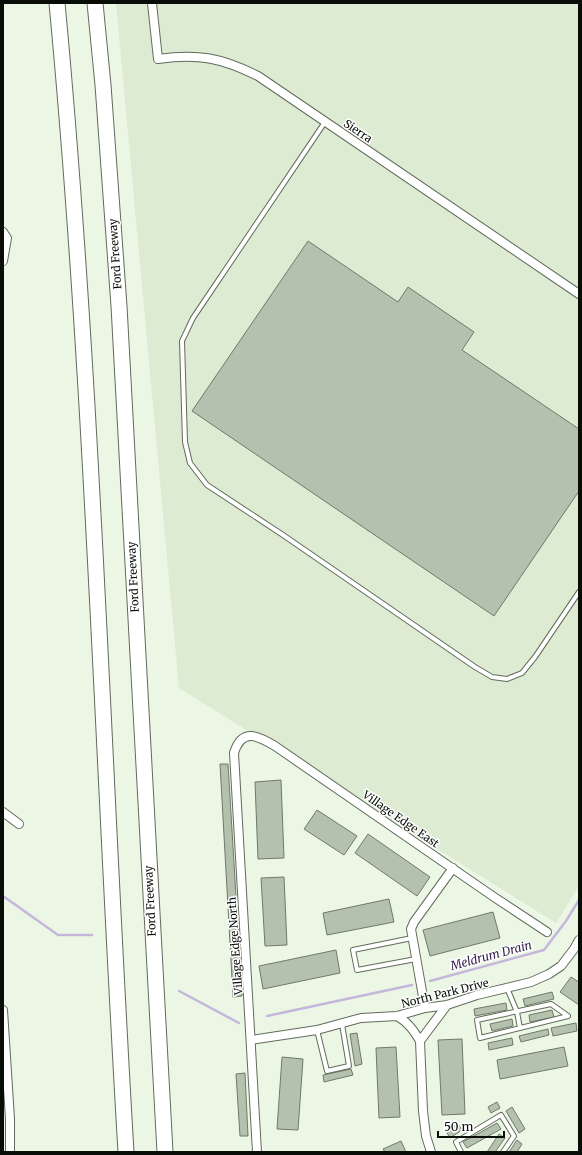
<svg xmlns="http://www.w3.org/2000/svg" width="582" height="1155" font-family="Merriweather,serif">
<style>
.built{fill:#ddebd3}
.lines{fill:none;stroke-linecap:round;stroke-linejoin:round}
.stream{stroke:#c5b7db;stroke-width:2.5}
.building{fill:#b5c1af;stroke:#6f7968}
.service-casing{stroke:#616b5b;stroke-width:6}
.minor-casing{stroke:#616b5b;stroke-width:10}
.motorway-casing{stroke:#616b5b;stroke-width:17}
.service{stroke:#fff;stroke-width:4}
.minor{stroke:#fff;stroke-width:8}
.motorway{stroke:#fff;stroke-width:15}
.labels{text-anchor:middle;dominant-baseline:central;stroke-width:3;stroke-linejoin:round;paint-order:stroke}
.street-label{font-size:11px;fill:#090d07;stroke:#fff}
.water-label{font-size:12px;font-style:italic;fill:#341e4c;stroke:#fff}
</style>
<rect width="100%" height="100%" fill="#ebf7e4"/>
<!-- built -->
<path class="built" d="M 116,3 L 579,3 L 579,886 L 556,923 L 179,688 Z"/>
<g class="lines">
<!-- stream -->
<path class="stream" d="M 3,896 L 58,935 L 92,935
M 430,981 L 544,950 L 566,921 L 579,900
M 179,991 L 239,1023
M 267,1016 L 412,985"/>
</g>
<!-- building -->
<path class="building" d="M 308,241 L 398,302 L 408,287 L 474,332 L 462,350 L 579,429 L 579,491 L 494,616 L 192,411 Z
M 220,764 L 228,764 L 242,996 L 233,997 Z
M 281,780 L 284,858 L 258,859 L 255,782 Z
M 317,810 L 357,836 L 344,855 L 304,829 Z
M 368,834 L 430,877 L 417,896 L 355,853 Z
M 284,877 L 287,945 L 265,946 L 261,878 Z
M 389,899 L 394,922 L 327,935 L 323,913 Z
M 493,912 L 500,938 L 430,956 L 423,930 Z
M 336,950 L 340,973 L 263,989 L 259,966 Z
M 571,977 L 579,982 L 579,1005 L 560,992 Z
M 552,992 L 554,999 L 525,1006 L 523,999 Z
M 506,1003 L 507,1010 L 475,1016 L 474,1009 Z
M 552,1010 L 554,1017 L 530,1022 L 529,1015 Z
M 512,1019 L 513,1026 L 492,1031 L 490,1024 Z
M 576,1023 L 577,1031 L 553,1036 L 551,1028 Z
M 548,1029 L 549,1035 L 521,1042 L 519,1036 Z
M 357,1033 L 362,1064 L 355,1066 L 350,1034 Z
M 512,1038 L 513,1045 L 489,1050 L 488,1043 Z
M 462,1039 L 465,1114 L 442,1115 L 438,1040 Z
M 396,1047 L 400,1117 L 379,1118 L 376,1048 Z
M 564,1047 L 568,1066 L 500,1079 L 497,1060 Z
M 282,1057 L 303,1059 L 298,1130 L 277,1129 Z
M 351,1069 L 353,1075 L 324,1082 L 323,1075 Z
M 245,1073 L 248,1136 L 240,1136 L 236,1074 Z
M 497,1102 L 500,1108 L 491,1113 L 488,1107 Z
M 512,1107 L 525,1129 L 519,1133 L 506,1111 Z
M 497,1123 L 501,1129 L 467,1148 L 463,1142 Z
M 458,1124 L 462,1130 L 450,1138 L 446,1131 Z
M 499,1134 L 505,1138 L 495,1152 L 487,1152 Z
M 517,1140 L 522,1144 L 517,1152 L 509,1152 Z
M 401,1141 L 406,1152 L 385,1152 L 383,1149 Z"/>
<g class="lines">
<!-- service casing -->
<g class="service-casing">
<path id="service" d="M 325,122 L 193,318 L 182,341 L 185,442 L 190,463 L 207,485 L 283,535 L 475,667 L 492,677 L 507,679 L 522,673 L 535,657 L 579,592
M 412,938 L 353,950 L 357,970 L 416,959
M 507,988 L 517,1012 L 520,1028
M 551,1004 L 568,1016 L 480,1038 L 477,1020 Z
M 317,1030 L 327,1071 L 349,1066 L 342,1024
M 461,1152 L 456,1142 L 501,1115 L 514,1136 L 503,1152"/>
</g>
<!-- minor casing -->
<g class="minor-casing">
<path id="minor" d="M 152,3 L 158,59 C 198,53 222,58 258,76 L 579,294
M 3,232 L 7,238 L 3,261
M 3,812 L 19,824
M 425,1008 L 411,929 L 414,922 L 453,868
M 3,1010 L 10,1119 L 10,1152
M 397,1016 C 408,1022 414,1031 420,1041
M 251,1040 L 317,1030 L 361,1018 L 397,1016 L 425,1008 L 447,1005 L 477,995 L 531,982 L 549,974 L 561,966 L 574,949 L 579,940
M 257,1152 L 234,753 C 242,727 258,736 275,746 L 494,897 L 547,932
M 431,1152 L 426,1136 L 423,1111 L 420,1041 L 447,1005"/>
</g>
<!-- motorway casing -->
<g class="motorway-casing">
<path id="motorway" d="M 57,3 C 93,385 103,769 126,1152
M 95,3 L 103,85 L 119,306 L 165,1152"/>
</g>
<!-- service -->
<use href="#service" class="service"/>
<!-- minor -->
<use href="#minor" class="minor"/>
<!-- motorway -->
<use href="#motorway" class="motorway"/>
</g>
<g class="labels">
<!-- street labels -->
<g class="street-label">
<text transform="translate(358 131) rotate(34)">Sierra</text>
<text transform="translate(115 254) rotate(-94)">Ford Freeway</text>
<text transform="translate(133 577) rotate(-93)">Ford Freeway</text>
<text transform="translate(401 819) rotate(35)">Village Edge East</text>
<text transform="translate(150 901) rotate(-93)">Ford Freeway</text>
<text transform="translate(235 946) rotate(-94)">Village Edge North</text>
<text transform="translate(445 993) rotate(-14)">North Park Drive</text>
</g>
<!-- water labels -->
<g class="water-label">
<text transform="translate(491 955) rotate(-15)">Meldrum Drain</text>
</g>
</g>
<!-- border -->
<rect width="582" height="1155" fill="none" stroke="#090d07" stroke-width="8"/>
<!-- scale -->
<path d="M438 1131v6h66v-6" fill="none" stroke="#090d07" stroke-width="2"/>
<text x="444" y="1131" font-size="12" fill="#090d07" stroke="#ffffff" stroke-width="3" paint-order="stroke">50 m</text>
</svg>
